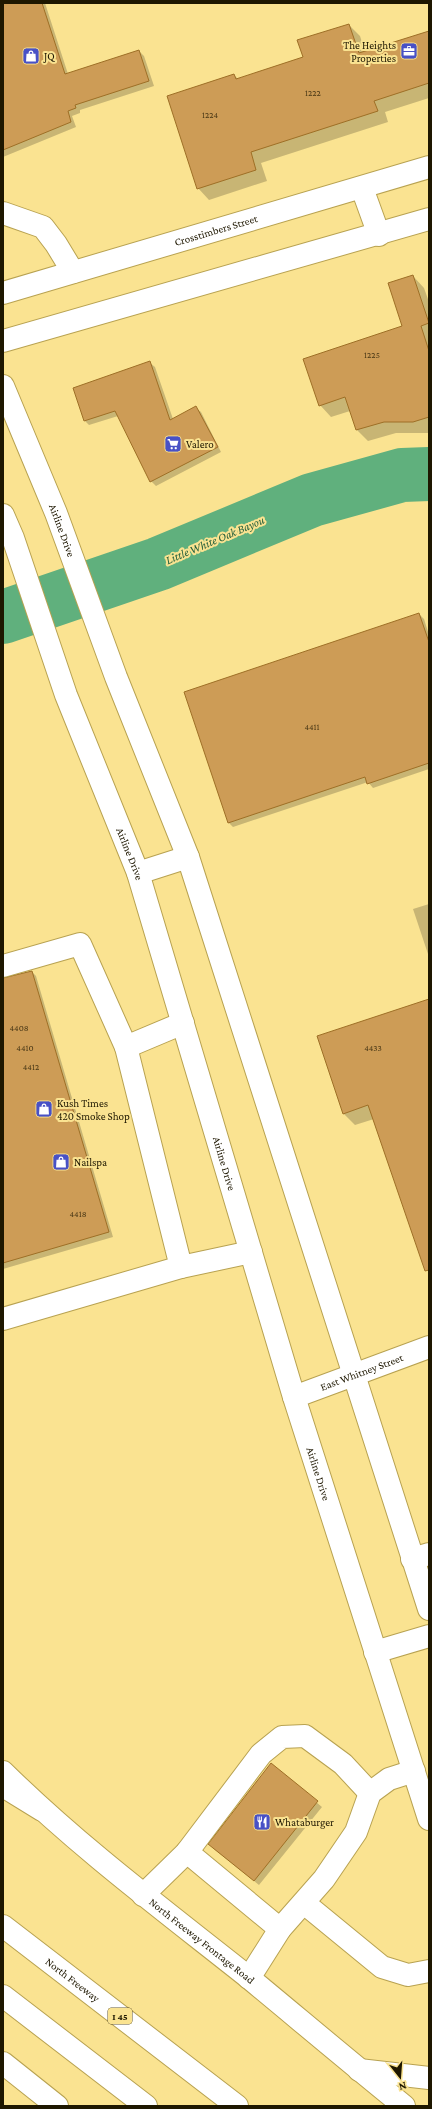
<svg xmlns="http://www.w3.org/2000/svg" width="432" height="2109" font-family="'Crimson Pro',serif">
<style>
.shadow{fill:#0003}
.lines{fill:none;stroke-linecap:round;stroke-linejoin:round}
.river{stroke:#60b07d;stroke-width:54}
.building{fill:#cd9c56;stroke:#9e6f26}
.minor-casing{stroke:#b8a251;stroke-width:24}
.major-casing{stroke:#b8a251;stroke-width:24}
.highway-casing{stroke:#b8a251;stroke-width:24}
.minor{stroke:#fff;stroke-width:22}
.major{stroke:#fff;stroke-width:22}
.highway{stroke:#fff;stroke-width:22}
.labels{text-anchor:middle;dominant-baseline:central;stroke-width:4;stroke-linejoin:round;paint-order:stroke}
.number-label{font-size:9px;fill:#4a3816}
.shield{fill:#fae391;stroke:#60542c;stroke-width:1}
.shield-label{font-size:10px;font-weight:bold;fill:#1e1700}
.poi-label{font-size:11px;fill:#1e1700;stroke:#fae391;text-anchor:start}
.street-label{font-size:11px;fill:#1e1700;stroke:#fae391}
.water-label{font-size:12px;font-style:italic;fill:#245f3c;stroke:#fae391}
</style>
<rect width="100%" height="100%" fill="#fae391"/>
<!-- shadow -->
<path class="shadow" d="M 3,3 L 45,3 L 68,74 L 139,51 L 144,56 L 154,86 L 80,110 L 80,113 L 72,116 L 76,127 L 3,157 Z
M 349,25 L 360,36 L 365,52 L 429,32 L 429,98 L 385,112 L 388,122 L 261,163 L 267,181 L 209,200 L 198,188 L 234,75 L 238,79 L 304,58 Z
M 413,276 L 424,288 L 429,302 L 429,433 L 396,433 L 368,441 L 357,430 L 350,411 L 331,417 L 320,405 L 403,327 Z
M 150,363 L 155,367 L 173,419 L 196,408 L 201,412 L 221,452 L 156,486 L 151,481 L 118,416 L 89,425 L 85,421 L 74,389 Z
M 419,614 L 424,619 L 429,635 L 429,769 L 373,788 L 368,782 L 233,827 L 228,822 Z
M 429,904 L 429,957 L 413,909 Z
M 32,972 L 36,976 L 113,1237 L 3,1269 L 3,980 Z
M 429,1000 L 429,1269 L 374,1119 L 355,1125 L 343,1113 Z
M 271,1764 L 322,1807 L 259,1885 L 214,1849 Z"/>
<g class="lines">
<!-- river -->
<path class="river" d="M 3,617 L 158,564 L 312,500 L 402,475 L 429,474"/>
</g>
<!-- building -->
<path class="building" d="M 3,3 L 42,3 L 65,74 L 139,50 L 149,81 L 75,105 L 76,108 L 68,111 L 71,122 L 3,150 Z
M 349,24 L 359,53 L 429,31 L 429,83 L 374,101 L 378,111 L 251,152 L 256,170 L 197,189 L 167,96 L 234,74 L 236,79 L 303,57 L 297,40 Z
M 413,275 L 429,323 L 421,326 L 429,351 L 429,417 L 413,422 L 384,422 L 356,430 L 345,397 L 319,406 L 303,359 L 402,326 L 388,283 Z
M 150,361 L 170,420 L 196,406 L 218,447 L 150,482 L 115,411 L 84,421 L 73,388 Z
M 419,613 L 429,642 L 429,763 L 367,784 L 365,777 L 228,823 L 184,692 Z
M 32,971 L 109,1232 L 3,1263 L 3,978 Z
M 429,999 L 429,1270 L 425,1271 L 368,1105 L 343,1114 L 317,1036 Z
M 271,1763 L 318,1801 L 254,1881 L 208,1844 Z"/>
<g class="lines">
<!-- minor casing -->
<g class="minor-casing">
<g id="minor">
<path d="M 3,213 L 43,227 L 56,244 L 73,272"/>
<path d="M 3,966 L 80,944 L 126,1047"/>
<path d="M 183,1023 L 126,1047 L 181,1267 L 251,1252"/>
<path d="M 3,1319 L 181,1267"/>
<path id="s1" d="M 294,1397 L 429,1347"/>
<path d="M 412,1559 L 429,1554"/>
<path d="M 187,1852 L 280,1929"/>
<path d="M 143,1895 L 187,1852 L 261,1754 L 282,1737 L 305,1736 L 343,1764 L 370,1793"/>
<path d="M 304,1903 L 382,1967 L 408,1975 L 429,1971"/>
<path d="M 249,1978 L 280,1929 L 324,1879 L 356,1832 L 370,1793 L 389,1779 L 414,1771"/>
</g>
</g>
<!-- major casing -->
<g class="major-casing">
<g id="major">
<path d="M 362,188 L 379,235"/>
<path id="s2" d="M 3,293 L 429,167"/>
<path d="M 3,341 L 429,219"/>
<path id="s3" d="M 3,386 L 56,513 L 116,677 L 188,857 L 429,1609"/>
<path id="s4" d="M 3,515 L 13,538 L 66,695 L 138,873 L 294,1397 L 429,1819"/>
<path d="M 138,873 L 188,857"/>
<path d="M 375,1652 L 429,1636"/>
<path id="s5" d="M 3,1772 C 79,1847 165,1911 248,1977 C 300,2020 352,2064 404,2106"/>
<path d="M 359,2070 L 429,2078"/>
</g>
</g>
<!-- highway casing -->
<g class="highway-casing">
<g id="highway">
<path d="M 3,1786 L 42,1810"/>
<path id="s6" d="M 3,1926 L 237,2106"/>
<path d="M 3,1996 L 146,2106"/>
<path d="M 3,2063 L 57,2106"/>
</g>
</g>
<!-- minor -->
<use href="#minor" class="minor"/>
<!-- major -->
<use href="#major" class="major"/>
<!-- highway -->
<use href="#highway" class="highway"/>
</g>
<!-- icons -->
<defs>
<g id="office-square" transform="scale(0.9)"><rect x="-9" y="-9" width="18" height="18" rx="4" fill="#4851c6" stroke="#fae391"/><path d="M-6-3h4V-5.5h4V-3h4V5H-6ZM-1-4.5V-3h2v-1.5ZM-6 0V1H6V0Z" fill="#fff"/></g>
<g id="shop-square" transform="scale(0.9)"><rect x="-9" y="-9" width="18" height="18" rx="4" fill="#4851c6" stroke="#fae391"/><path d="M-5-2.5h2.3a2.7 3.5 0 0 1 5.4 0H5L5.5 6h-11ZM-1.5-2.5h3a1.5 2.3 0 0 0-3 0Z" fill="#fff"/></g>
<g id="supermarket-square" transform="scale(0.9)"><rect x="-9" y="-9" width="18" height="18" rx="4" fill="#4851c6" stroke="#fae391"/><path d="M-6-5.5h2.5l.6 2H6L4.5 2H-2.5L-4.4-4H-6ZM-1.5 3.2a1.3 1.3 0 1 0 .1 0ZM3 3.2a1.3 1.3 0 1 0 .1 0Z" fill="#fff"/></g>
<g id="restaurant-square" transform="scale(0.9)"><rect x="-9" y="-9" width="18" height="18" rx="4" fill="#4851c6" stroke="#fae391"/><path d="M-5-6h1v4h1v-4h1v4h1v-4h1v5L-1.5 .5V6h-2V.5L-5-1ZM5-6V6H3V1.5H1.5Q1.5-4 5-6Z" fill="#fff"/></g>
</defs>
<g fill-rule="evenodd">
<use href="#office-square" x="409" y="51"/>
<use href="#shop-square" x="31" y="56"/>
<use href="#supermarket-square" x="173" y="444"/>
<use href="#shop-square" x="44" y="1109"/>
<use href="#shop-square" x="61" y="1162"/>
<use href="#restaurant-square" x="262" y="1822"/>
</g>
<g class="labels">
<!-- number labels -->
<g class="number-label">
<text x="313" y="93">1222</text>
<text x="210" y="115">1224</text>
<text x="372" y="355">1225</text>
<text x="312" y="727">4411</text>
<text x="19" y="1028">4408</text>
<text x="25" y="1048">4410</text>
<text x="373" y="1048">4433</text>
<text x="31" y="1067">4412</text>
<text x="78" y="1214">4418</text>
</g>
<!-- shield labels -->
<rect class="shield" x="108" y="2008" width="24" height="16" rx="3"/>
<g class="shield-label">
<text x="120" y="2016">I 45</text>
</g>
<!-- poi labels -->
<g class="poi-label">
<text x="396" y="45" text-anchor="end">The Heights<tspan x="396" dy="13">Properties</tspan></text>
<text x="44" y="56">JQ</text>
<text x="186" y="444">Valero</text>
<text x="57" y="1103">Kush Times<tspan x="57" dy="13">420 Smoke Shop</tspan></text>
<text x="74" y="1162">Nailspa</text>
<text x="275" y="1822">Whataburger</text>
</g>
<!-- street labels -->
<g class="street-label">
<text stroke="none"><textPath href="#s2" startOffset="222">Crosstimbers Street</textPath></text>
<text stroke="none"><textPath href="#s3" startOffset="156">Airline Drive</textPath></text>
<text stroke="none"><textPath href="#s4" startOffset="362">Airline Drive</textPath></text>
<text stroke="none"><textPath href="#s4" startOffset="686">Airline Drive</textPath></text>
<text stroke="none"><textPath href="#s1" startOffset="72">East Whitney Street</textPath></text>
<text stroke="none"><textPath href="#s4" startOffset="1010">Airline Drive</textPath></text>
<text stroke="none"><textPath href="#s5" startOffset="261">North Freeway Frontage Road</textPath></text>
<text stroke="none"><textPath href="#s6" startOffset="88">North Freeway</textPath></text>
</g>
<!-- water labels -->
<g class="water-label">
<text transform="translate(215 540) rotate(-23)">Little White Oak Bayou</text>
</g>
</g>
<!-- border -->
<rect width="432" height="2109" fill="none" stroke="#1e1700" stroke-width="8"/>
<!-- north arrow -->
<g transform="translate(400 2077) rotate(163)" stroke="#fae391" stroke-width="3" paint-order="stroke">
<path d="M0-3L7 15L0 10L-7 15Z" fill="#1e1700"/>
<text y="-6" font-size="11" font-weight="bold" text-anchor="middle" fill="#1e1700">N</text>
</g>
</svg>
